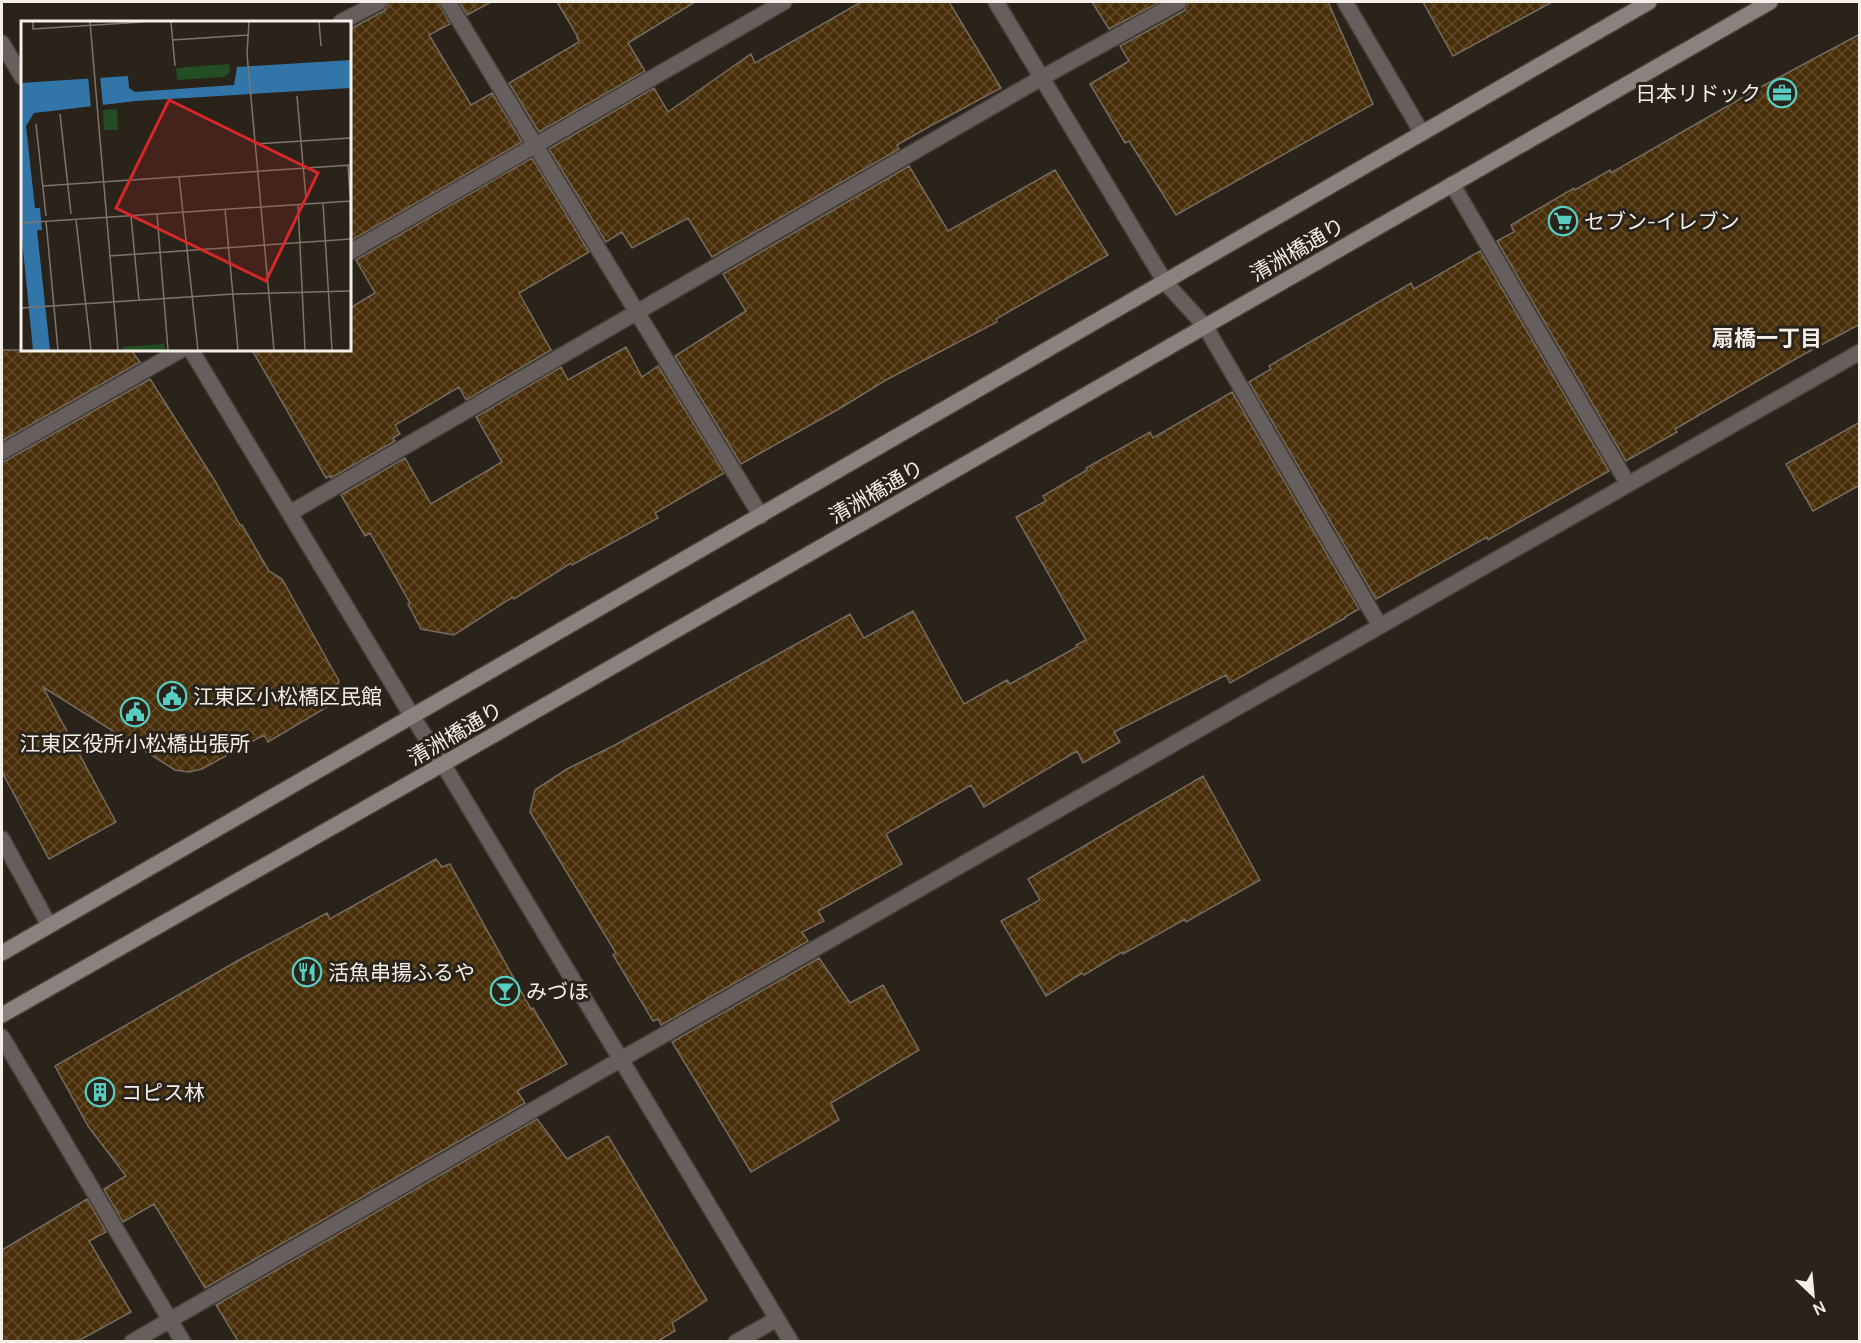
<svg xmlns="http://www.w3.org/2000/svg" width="1861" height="1343" font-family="Manrope,'Noto Sans JP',sans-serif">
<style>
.building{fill:url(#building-cross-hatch);stroke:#756c61;stroke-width:1.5}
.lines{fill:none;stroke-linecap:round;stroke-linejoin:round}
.service-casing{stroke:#464037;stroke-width:18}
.minor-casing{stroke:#464037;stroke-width:18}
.tertiary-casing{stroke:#464037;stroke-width:18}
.secondary-casing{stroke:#464037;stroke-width:18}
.service{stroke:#665f5e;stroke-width:15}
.minor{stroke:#665f5e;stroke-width:15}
.tertiary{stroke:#665f5e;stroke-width:15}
.secondary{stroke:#8b817f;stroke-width:15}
.labels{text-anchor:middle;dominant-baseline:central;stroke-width:6;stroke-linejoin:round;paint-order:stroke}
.poi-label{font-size:21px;fill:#f4efe9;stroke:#2a231a;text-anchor:start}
.street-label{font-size:21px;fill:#f4efe9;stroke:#2a231a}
.neighbourhood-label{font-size:22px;font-weight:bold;fill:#f4efe9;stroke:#2a231a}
.inset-road{fill:none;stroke:#7b756d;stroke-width:1.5}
.view{fill:#d62828;fill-opacity:0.15;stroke:#d62828;stroke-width:3}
.inset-edge{fill:none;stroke:#f4efe9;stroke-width:3}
</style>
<defs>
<pattern id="building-cross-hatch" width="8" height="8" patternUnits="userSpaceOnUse" patternTransform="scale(1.5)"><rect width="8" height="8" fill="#492f09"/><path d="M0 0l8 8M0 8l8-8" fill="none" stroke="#644d2d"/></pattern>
</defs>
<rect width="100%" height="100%" fill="#2a231a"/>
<!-- building -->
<path class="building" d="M 389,2 L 438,2 L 450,24 L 429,35 L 471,105 L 492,93 L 522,142 L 350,241 L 350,29 L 384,11 Z
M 459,2 L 491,2 L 467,15 Z
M 557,2 L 695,2 L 628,43 L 645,71 L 539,132 L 509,83 L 579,42 L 577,38 L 578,37 Z
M 861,2 L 949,2 L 1001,88 L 932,125 L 897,145 L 899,149 L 712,257 L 688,218 L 632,248 L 622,232 L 606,242 L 549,149 L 654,88 L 668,112 L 751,54 L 755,63 Z
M 1092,2 L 1160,2 L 1109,29 Z
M 1189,2 L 1328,2 L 1373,104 L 1176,215 L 1129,141 L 1125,143 L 1090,84 L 1129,61 L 1120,46 L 1184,11 Z
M 1423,2 L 1552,2 L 1453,56 Z
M 1860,34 L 1860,324 L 1797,358 L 1675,429 L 1677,432 L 1626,461 L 1497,241 L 1514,232 L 1511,225 L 1574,188 L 1575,190 L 1610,170 L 1611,173 L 1757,89 Z
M 532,158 L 589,252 L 519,293 L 551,350 L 466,400 L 459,387 L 395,425 L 400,434 L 393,438 L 395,441 L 331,478 L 330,476 L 326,478 L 252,350 L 350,350 L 350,308 L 375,293 L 356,260 Z
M 909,166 L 948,231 L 1055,170 L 1108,255 L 996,319 L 997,322 L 886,380 L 837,410 L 741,464 L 675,356 L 746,311 L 723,274 Z
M 1480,251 L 1609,471 L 1488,540 L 1487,537 L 1376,599 L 1249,382 L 1271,369 L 1269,366 L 1411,283 L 1414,289 Z
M 626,347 L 642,377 L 658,366 L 724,473 L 655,513 L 658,518 L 572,565 L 571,563 L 514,599 L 513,597 L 454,635 L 421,629 L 408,604 L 410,603 L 370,533 L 365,536 L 341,495 L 405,458 L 431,504 L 502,462 L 476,417 L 561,367 L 568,380 Z
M 2,350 L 131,350 L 140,362 L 2,441 Z
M 150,379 L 215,481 L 240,525 L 242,525 L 269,571 L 282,579 L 339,681 L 332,704 L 268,742 L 264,735 L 202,769 L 189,772 L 175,770 L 43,687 L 116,822 L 49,859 L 2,772 L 2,462 L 7,460 Z
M 1232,392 L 1359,609 L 1345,617 L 1345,618 L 1230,683 L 1226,675 L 1114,732 L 1120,742 L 1083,763 L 1077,751 L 984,807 L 971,785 L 886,834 L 902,864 L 818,911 L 824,921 L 802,932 L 808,941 L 661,1025 L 658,1019 L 653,1021 L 613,955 L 616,953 L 530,812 L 535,790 L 567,769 L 617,744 L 850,614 L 864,638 L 913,611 L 964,704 L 1007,680 L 1010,684 L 1077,647 L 1076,645 L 1086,640 L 1016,517 L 1046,501 L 1043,496 L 1087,470 L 1086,468 L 1150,432 L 1153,438 Z
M 1860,422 L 1860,485 L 1813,511 L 1786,464 Z
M 1203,776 L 1260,880 L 1186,922 L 1185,919 L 1123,954 L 1122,952 L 1084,975 L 1082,973 L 1046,996 L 1001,921 L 1040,900 L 1028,879 Z
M 436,859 L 442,867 L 450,864 L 531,1009 L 533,1008 L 567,1064 L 517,1091 L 525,1103 L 205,1288 L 154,1204 L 123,1222 L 104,1189 L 126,1176 L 88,1126 L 55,1066 L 239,960 L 327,913 L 330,919 Z
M 819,958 L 850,1003 L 883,985 L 919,1050 L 831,1103 L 839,1120 L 751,1172 L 672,1042 Z
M 537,1119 L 567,1159 L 608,1136 L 707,1300 L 672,1323 L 675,1331 L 658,1341 L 238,1341 L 216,1305 Z
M 87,1199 L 106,1232 L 89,1241 L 131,1312 L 78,1341 L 2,1341 L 2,1250 Z"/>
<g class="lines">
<!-- service casing -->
<g class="service-casing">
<path id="service" d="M 341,22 L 379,2
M 1452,184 L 1628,484
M 290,513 L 1043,77 L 1179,2"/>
</g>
<!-- minor casing -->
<g class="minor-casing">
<path id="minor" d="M 448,2 L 761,516
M 1345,2 L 1422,133
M 350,252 L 784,2
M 1205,326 L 1380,626
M 2,452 L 181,350
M 2,839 L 49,925
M 2,1037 L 183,1342
M 132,1342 L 604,1069 L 1860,352
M 736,1342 L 777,1319"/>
</g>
<!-- tertiary casing -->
<g class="tertiary-casing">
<path id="tertiary" d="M 996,2 L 1165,282 L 1205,326
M 2,43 L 22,77
M 191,350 L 412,716 L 443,764 L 791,1342"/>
</g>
<!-- secondary casing -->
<g class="secondary-casing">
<path id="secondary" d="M 2,953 L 1649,2
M 2,1015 L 443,764 L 1770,2"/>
</g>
<!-- service -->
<use href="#service" class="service"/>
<!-- minor -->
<use href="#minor" class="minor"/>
<!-- tertiary -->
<use href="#tertiary" class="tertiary"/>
<!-- secondary -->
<use href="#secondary" class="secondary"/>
</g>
<!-- icons -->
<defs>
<g id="office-ring" transform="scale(1.5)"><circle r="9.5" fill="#2a231a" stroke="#57cec1" stroke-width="1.5"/><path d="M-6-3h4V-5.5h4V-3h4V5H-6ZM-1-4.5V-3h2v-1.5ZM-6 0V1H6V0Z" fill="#57cec1"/></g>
<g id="supermarket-ring" transform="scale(1.5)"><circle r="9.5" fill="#2a231a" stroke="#57cec1" stroke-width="1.5"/><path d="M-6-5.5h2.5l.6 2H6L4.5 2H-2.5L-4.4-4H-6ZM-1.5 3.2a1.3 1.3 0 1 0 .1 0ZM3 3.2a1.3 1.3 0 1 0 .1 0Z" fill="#57cec1"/></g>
<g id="civic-ring" transform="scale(1.5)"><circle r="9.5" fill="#2a231a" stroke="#57cec1" stroke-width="1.5"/><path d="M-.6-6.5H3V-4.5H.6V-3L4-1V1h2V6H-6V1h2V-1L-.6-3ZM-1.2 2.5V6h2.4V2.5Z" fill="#57cec1"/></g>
<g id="restaurant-ring" transform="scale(1.5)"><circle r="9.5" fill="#2a231a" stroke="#57cec1" stroke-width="1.5"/><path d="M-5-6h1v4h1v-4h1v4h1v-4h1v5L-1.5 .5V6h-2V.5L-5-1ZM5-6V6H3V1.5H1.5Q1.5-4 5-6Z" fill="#57cec1"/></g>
<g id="bar-ring" transform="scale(1.5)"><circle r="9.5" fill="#2a231a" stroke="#57cec1" stroke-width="1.5"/><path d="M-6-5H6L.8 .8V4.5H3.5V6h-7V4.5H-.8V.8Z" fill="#57cec1"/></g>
<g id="building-ring" transform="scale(1.5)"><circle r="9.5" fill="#2a231a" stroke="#57cec1" stroke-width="1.5"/><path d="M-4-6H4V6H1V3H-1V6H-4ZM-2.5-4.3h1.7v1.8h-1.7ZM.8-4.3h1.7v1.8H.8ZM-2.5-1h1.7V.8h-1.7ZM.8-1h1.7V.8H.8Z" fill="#57cec1"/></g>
</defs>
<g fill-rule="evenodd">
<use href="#office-ring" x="1782" y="93"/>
<use href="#supermarket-ring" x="1563" y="221"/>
<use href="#civic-ring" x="172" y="696"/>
<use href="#civic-ring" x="135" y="712"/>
<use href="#restaurant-ring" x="307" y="972"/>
<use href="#bar-ring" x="505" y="991"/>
<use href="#building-ring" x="100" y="1092"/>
</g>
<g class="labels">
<!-- poi labels -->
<g class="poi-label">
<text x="1761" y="93" text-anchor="end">日本リドック</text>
<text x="1584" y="221">セブン-イレブン</text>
<text x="193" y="696">江東区小松橋区民館</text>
<text x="135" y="743" text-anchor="middle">江東区役所小松橋出張所</text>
<text x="328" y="972">活魚串揚ふるや</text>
<text x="526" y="991">みづほ</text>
<text x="121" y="1092">コピス林</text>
</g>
<!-- street labels -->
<g class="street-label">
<text transform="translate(1297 249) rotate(-30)">清洲橋通り</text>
<text transform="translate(876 491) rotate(-30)">清洲橋通り</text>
<text transform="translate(455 733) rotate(-30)">清洲橋通り</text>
</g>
<!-- neighbourhood labels -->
<g class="neighbourhood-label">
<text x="1767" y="338">扇橋一丁目</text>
</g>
</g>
<!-- overview -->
<g transform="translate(21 21)">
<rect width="330" height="330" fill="#2a231a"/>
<path d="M 208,43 L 209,51 L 203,56 L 156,59 L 155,47 ZM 96,88 L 97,109 L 83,109 L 82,89 ZM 143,323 L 144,329 L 102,329 L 102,326 Z" fill="#234d23"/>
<path d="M 330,39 L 330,67 L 115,80 L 13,92 L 5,105 L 14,187 L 19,187 L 21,209 L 16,209 L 29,329 L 12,329 L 0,208 L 0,62 L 107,55 L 108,67 L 114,71 L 213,64 L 216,46 Z" fill="#3275a8"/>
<path d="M 79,54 L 82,86 L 70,88 L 67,55 Z" fill="#2a231a"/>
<path class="inset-road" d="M 12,1 L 12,8 L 122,1M 69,1 L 97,329M 150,1 L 154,45M 228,1 L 226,33 L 253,329M 298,1 L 300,25M 151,19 L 227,14M 276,75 L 285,178M 39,93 L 50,193M 15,103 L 25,195M 234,123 L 330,117M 327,144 L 329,175M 158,155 L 177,329M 21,165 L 330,144M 329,180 L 330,205M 302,182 L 311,329M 277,183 L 284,329M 204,188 L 217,329M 136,193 L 147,329M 110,195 L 118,279M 55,199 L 70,329M 25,200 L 37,329M 0,202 L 330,180M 88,235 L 330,218M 0,287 L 212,273 L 330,270"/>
<path class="view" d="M 148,79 L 297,152 L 245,260 L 95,187 Z"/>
<rect width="330" height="330" class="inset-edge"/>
</g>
<!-- border -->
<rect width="1861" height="1343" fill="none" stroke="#f4efe9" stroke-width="6"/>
<!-- north arrow -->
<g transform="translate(1813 1295) rotate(154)" stroke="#2a231a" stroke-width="4.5" paint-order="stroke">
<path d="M0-4.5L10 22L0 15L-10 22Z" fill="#f4efe9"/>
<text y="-9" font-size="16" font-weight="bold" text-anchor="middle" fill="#f4efe9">N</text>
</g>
</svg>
